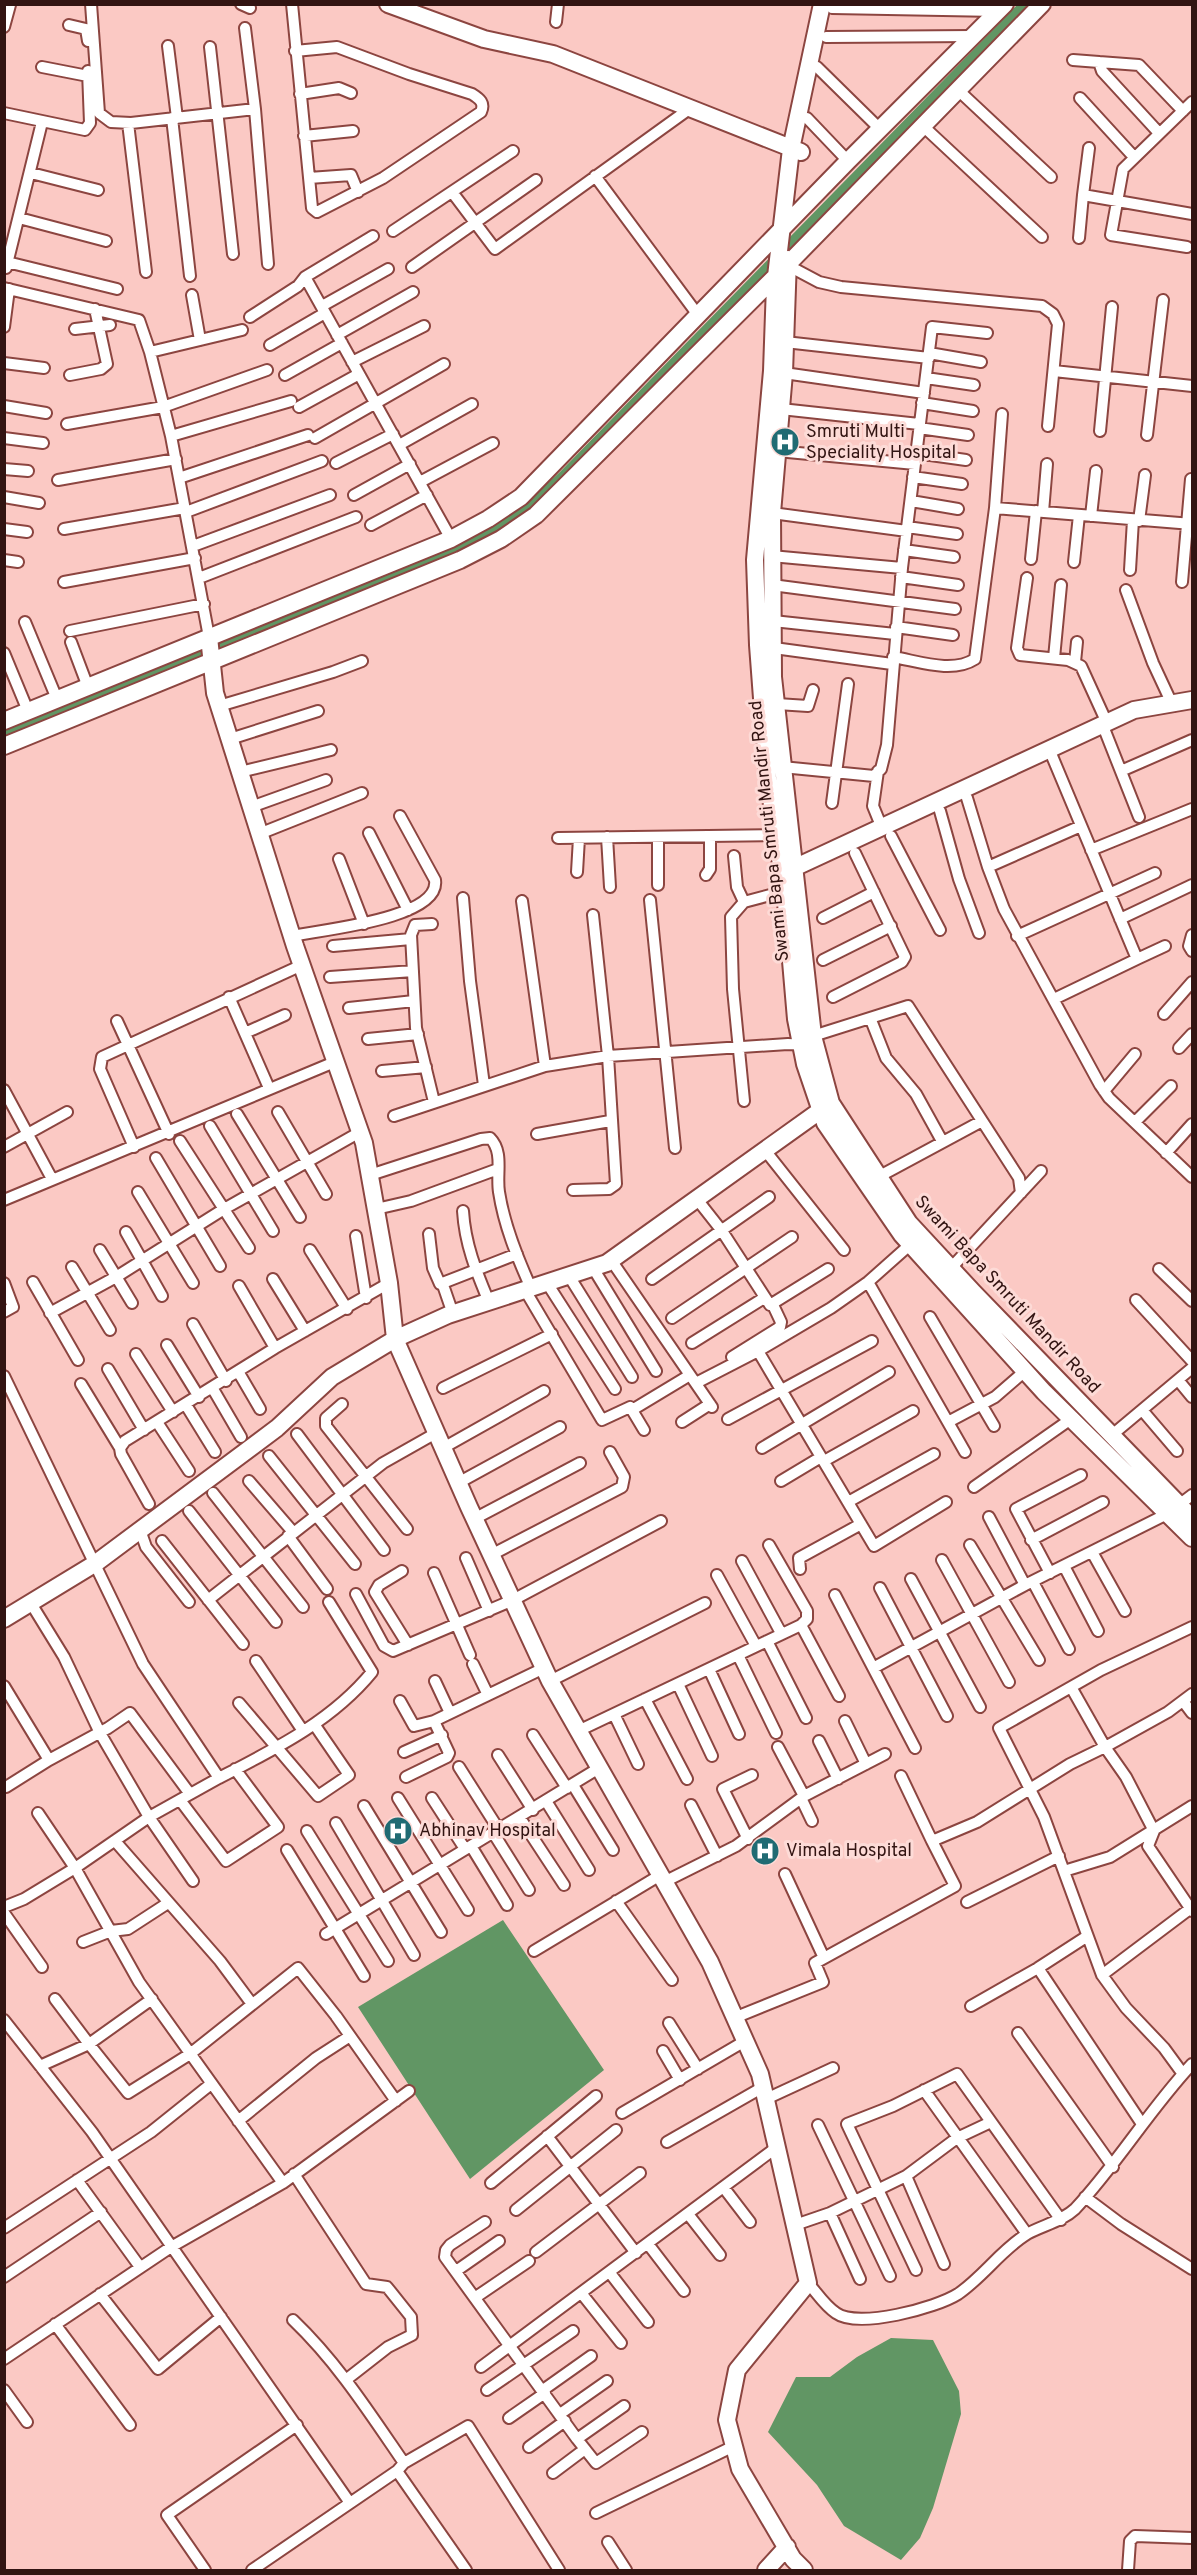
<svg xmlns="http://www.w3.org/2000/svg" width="1197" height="2575" font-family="Overpass,sans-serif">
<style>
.water{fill:#619664}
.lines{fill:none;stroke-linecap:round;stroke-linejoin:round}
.canal{stroke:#619664;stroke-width:10}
.street-casing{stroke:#8c4540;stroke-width:14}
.secondary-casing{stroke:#8c4540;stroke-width:20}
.street{stroke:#fff;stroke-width:10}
.secondary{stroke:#fff;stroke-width:16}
.labels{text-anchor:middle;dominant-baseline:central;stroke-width:6;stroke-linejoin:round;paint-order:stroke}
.poi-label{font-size:18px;fill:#321412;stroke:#fddbd7;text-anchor:start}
.street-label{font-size:18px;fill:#321412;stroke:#fddbd7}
</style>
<rect width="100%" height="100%" fill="#fbc9c4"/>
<!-- water -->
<path class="water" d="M 503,1920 L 604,2070 L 470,2179 L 358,2007 Z
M 891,2338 L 933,2340 L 959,2391 L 961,2414 L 933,2508 L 920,2538 L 901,2560 L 844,2526 L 817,2485 L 768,2432 L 796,2377 L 830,2377 L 857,2357 Z"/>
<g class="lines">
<!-- canal -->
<path class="canal" d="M 4,733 L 438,559 L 485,536 L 526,510 L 563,476 L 1025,4"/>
<!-- street casing -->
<g class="street-casing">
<path id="street" d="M 91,4 L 99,113 L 111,122 L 131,123 L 255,109 L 268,264
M 241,4 L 250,8
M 292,4 L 312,208 L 317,212 L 383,178 L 481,112 C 485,103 480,99 472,94 L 409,74 L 337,47 L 295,51
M 832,8 L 998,11
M 556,22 L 558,4
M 69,25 L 86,29 L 88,41
M 4,27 L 10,5
M 245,28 L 255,109
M 826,37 L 974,36
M 168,46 L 177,118
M 210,47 L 233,254
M 1073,60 L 1099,62 L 1102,71 L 1159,133
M 1099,62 L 1139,65 L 1183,111
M 42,67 L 88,76
M 817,67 L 880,129
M 958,90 L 1051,177
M 300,94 L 339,88 L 351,93
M 1080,98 L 1134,157
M 4,113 L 85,130 L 90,123 L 88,71
M 172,118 L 190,276
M 807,118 L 848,161
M 128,123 L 146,272
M 923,126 L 1042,237
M 304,136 L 353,131
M 1089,148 L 1083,195 L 1192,214
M 31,173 L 98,190
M 595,176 L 698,315
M 309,178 L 351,175 L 358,192
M 452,192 L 495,249 L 692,107
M 19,218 L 106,241
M 393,231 L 513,151
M 1079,238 L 1083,195
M 1187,247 L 1111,235 L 1123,169 L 1192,102
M 7,262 L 117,289
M 787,265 L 819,282 L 841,287 L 1042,306 L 1053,314 L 1058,324 L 1048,426
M 412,267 L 536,180
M 6,268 L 42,122
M 305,277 L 451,539
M 4,288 L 139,320 L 150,352 L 171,436 L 209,637
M 192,295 L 200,340
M 322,306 L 388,269
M 250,317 L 298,286 L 305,277 L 373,236
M 4,327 L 9,289
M 75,329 L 110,325
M 337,335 L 413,292
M 785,342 L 929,358
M 270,345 L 325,313
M 150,352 L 242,330
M 929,353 L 981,362
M 352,362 L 424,326
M 4,363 L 44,368
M 1054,371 L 1192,386
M 784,373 L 924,393
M 70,375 L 101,369 L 107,364 L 95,309
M 285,375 L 342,343
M 926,378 L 974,385
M 922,403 L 973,411
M 4,406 L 46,413
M 299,407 L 359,374
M 781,409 L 919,424
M 67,424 L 163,407 L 267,370
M 919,428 L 968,435
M 1100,431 L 1112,307
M 1147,435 L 1163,300
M 171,436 L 291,401
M 4,438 L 43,443
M 315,438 L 444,364
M 399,445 L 472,404
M 777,451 L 915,464
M 916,453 L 966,460
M 336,463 L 393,434
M 4,469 L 28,471
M 913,477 L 962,484
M 179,478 L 308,435
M 58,480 L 176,459
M 420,482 L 493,443
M 354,495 L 410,464
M 4,497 L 39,503
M 911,501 L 958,509
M 995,508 L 1192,524
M 186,512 L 322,461
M 1043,512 L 1047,464
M 772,513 L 907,531
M 1091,516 L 1096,471
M 1139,521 L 1145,475
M 371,525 L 427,495
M 907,527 L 957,534
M 4,529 L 27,532
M 64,529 L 185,508
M 193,546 L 330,495
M 904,550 L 954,557
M 771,556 L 902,568
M 1031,559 L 1036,511
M 4,560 L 18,562
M 1074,562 L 1079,515
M 1130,570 L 1133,520
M 901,577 L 958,585
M 199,578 L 356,517
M 1027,578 L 1017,648 L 1020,655 L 1068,660 L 1081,666 L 1107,723
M 64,582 L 195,558
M 1182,582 L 1191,479
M 772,585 L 955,609
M 1126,590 L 1153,663 L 1173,706
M 773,621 L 895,634
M 25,622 L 57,699
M 896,627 L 953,635
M 70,631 L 204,604
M 71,642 L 88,687
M 774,648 L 892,664
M 4,653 L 28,711
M 893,657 C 918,661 952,674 975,659 L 995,508 L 1002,414
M 1054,658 L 1061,585
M 1075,662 L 1077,642
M 777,704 L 808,706 L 813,690
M 219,706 L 333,672 L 362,661
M 1105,731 L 1139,817
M 230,739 L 318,711
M 1052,756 L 1137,959 L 1054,999
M 782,767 L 874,776 L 881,769 L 887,745 L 902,568 L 932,327 L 987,333
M 878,771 L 873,806 L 882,828
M 1121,771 L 1192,740
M 240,772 L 331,750
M 967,798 L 988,867 L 1004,909 L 1100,1085 L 1109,1098 L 1192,1177
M 832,803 L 848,684
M 251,807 L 326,780
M 940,811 L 959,879 L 979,933
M 369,833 L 408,910
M 259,834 L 362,793
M 891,836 L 940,930
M 607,837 L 610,887
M 558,838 L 776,835
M 1091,850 L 1192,809
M 734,856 L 737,887 L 744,902
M 339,859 L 364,924
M 988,867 L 1081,826
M 577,872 L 579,838
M 706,875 L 710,869 L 710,836
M 658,885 L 658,837
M 463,898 L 470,981 L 484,1085
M 650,900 L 675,1148
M 522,901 L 545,1066
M 823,918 L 874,892
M 1120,919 L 1192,885
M 432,924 L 415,925 L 411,935 L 416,1028 L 434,1102
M 1192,935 L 1189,946 L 1192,951
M 292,936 C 319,930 441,919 435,880 L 400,816
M 1017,936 L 1155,873
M 333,946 L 411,939
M 1137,959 L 1165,946
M 823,960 L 891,926
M 330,977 L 413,971
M 229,997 L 269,1088
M 833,997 L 902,962 L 905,957 L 855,853
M 349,1008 L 414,1001
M 1164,1014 L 1192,982
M 871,1020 L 886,1058 L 916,1094 L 942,1141
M 117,1021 L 169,1134
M 245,1033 L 285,1015
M 813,1036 L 908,1006 L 1019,1178 L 1021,1193
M 368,1039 L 418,1034
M 1179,1048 L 1192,1034
M 382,1071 L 426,1067
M 4,1090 L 52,1179
M 1104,1091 L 1135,1054
M 744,1101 L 733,989 L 731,917 L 744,902 L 789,890
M 278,1112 L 326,1194
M 237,1114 L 300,1217
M 394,1116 L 545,1066 L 608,1056 L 788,1044 L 807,1045
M 1135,1122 L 1171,1086
M 210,1126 L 273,1231
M 537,1134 L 610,1121
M 180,1141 L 249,1248
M 4,1147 L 67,1112
M 134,1147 L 100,1069 L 102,1057 L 302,965
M 764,1149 L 844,1250
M 1166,1153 L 1192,1124
M 156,1158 L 220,1266
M 370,1175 L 481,1139 L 490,1138 C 504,1152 496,1174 499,1192 C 504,1225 517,1257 531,1288
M 878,1177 L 982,1121
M 573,1190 L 609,1189 L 616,1184 L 608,1056 L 593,915
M 138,1192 L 193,1283
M 696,1198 L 722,1231 L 770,1305 L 828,1269
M 4,1200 L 337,1061
M 376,1209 L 411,1201 L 498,1169
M 463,1211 C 465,1244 476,1271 489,1302
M 126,1232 L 162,1296
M 429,1234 L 433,1268 L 440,1284 L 517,1254
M 356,1236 L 366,1298
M 100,1250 L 132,1303
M 310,1250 L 347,1309
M 611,1260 L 712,1407
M 72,1267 L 110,1330
M 593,1268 L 656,1371
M 951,1268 L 1041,1171
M 1159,1269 L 1192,1301
M 569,1276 L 632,1377
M 273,1279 L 305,1331
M 652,1279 L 769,1197
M 33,1282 L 78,1360
M 868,1282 L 965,1452
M 4,1283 L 13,1307 L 4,1312
M 547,1283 L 615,1389
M 443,1285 L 453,1314
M 239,1286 L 275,1348
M 525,1290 L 602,1420 L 630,1407 L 632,1410 L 690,1375
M 1136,1300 L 1192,1361
M 50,1313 L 116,1277 L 224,1209 L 360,1132
M 930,1317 L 994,1426
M 672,1318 L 792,1237
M 193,1324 L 226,1381
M 692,1343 L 764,1298
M 167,1345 L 199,1397
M 758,1351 L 874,1546 L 946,1502
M 136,1354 L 173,1412
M 732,1357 L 780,1327 L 781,1322 L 773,1305
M 108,1369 L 144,1430
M 239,1373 L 260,1409
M 4,1376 L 143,1664 L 219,1778 C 275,1749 332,1721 372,1672 L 329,1602
M 1178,1380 L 1192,1397
M 696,1383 L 758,1351 L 831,1308 L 868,1282 L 913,1242
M 81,1384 L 120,1448
M 443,1388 L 552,1334
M 213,1389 L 241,1437
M 342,1404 L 326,1418 L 326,1426 L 407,1529
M 186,1405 L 215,1452
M 632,1410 L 644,1430
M 1142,1410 L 1177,1451
M 728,1419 L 872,1341
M 157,1422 L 189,1471
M 682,1422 L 710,1404
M 948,1422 L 995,1397 L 1025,1371
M 297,1434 L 384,1550
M 1112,1435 L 1192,1368
M 443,1448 L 544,1391
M 762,1448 L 889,1372
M 269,1456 L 355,1564
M 824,1461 L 913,1411
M 249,1481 L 293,1532
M 781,1481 L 821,1457
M 458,1483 L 560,1427
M 974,1487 L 1071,1419
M 213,1493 L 303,1607
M 848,1502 L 934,1454
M 149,1504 L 121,1454 L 120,1448 L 125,1441 L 275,1348 L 389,1283
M 189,1511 L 276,1622
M 989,1517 L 1025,1585
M 474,1519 L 580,1463
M 140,1530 L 146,1547 L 189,1602
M 288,1536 L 327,1589
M 1031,1540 L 1103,1502
M 162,1541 L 243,1644
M 769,1545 L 807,1611 L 807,1619 L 801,1625
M 970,1545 L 1039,1660
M 1092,1552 L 1125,1611
M 491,1555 L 622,1487 L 624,1477 L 610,1452
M 466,1558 L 489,1611
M 942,1560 L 1009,1682
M 742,1561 L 781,1633
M 1064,1566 L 1098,1631
M 800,1569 L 799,1558 L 861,1524
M 402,1571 L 379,1585 L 375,1592 L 408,1645
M 434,1573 L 470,1655
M 1050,1573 L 1016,1509 L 1081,1475
M 717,1575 L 756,1646
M 911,1579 L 980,1707
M 1033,1582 L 1069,1649
M 880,1588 L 947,1716
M 356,1594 L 384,1646 L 393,1651 L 513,1600 L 661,1521
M 835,1595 L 915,1748
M 208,1600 L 383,1463 L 436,1433
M 32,1605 L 64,1657 L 100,1733 L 149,1817 L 193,1881
M 767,1641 L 806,1718
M 738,1655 L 776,1733
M 256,1661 L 303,1731
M 473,1664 L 488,1695
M 875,1667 L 1025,1585 L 1167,1514 L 1192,1495
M 709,1669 L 739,1734
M 435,1681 L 450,1713
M 550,1681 L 705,1603
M 678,1684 L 712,1756
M 4,1686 L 49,1760 L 108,1728 L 130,1713 L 190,1794
M 645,1699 L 687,1779
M 400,1701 L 414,1726 L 434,1721
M 1183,1701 L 1192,1713
M 239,1703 L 318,1796 L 349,1775 L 314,1724
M 614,1714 L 638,1764
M 845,1721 L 866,1764
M 578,1731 L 801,1625 L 839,1696
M 533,1735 L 567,1788
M 819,1741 L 838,1779
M 778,1747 L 804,1796
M 404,1752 L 442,1735
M 498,1755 L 533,1810
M 459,1767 L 499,1830
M 901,1776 L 932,1841 L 977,1822 L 1070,1764 L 1105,1747 L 1071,1687
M 406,1777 L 447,1757 L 449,1753 L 434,1721 L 544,1668
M 219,1778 L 149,1817 L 75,1868 L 139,1982 L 283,2183
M 573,1785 L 613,1850
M 6,1787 L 49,1760
M 398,1798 L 468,1910
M 432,1798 L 465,1849
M 801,1798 L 812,1821
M 180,1800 L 226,1861 L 278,1827 L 235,1769
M 546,1801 L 589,1870
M 691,1805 L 717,1856
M 364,1806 L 441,1932
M 520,1818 L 564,1885
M 336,1823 L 414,1955
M 307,1831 L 388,1961
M 1154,1831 L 1126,1777 L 1105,1747 L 1168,1712 L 1192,1694
M 1154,1831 L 1148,1846 L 1192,1911
M 494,1834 L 529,1890
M 748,1839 L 723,1789 L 752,1775
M 115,1841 L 220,1961 L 252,2004
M 471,1846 L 507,1905
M 287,1850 L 364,1976
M 1064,1871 L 1110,1857 L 1192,1806
M 785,1874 L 824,1958
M 666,1881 L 736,1846 L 804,1796 L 885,1754
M 616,1901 L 672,1980
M 967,1902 L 1059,1856
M 4,1907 L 24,1899 L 75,1868 L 38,1813
M 4,1913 L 42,1967
M 326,1934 L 599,1768
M 83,1942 L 111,1931 L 128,1929 L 168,1903
M 534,1951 L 662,1874
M 1038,1968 L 1142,2124
M 1102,1975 L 1191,1908
M 55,1999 L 89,2044 L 152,1999
M 971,2006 L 1038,1968 L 1086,1937
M 734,2018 L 823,1982 L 815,1963 L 955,1886 L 932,1841
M 4,2020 L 92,2132 L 350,2503
M 669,2023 L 698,2069
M 1018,2033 L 1113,2167
M 663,2051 L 680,2080
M 40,2066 L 89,2044 L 128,2093 L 190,2054 L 298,1968 L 336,2016 L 396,2101
M 1183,2074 L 1164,2048 L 1126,2008 L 1102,1975 L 1044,1817 L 999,1728 L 1101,1670 L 1192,1627
M 924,2090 L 1027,2234
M 766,2099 L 833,2068
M 622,2113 L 745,2041
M 238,2121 L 316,2058 L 350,2036
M 818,2125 L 890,2276
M 547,2136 L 636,2253
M 667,2142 L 763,2087
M 294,2174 L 366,2284 L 387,2287 L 411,2317 L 412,2335 L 388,2347 L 347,2379
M 906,2176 L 957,2138 L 991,2122
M 77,2180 L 140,2267
M 491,2183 L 596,2096
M 724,2188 L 750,2222
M 1085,2197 L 1121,2224 L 1192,2269
M 516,2210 L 616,2130
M 830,2213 L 860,2279
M 688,2214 L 720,2255
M 485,2222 L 450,2245 L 446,2250 L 445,2257 L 577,2439 L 596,2463 L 642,2432
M 795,2225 L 830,2213 L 906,2176 L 944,2264
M 4,2228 L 151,2132 L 211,2084
M 648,2244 L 684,2291
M 536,2252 L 640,2173
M 916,2270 L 847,2124 L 893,2106 L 957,2074 L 1061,2220
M 456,2271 L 499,2241
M 610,2273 L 648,2322
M 4,2277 L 101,2212
M 808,2283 C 817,2293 825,2306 836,2313 C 858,2329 936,2308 958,2294 C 983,2277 1001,2250 1027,2234 C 1043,2225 1061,2222 1075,2209 C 1118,2163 1149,2110 1192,2064
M 100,2294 L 158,2369 L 221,2317
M 582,2294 L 621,2343
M 476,2297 L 529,2261
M 293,2320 C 337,2362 369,2412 404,2463
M 55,2324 L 130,2425
M 4,2359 L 171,2247 L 283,2183 L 409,2091
M 481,2367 L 777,2147
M 4,2390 L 27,2422
M 487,2390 L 573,2331
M 543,2390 L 591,2356
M 560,2414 L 607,2381
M 509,2418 L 545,2393
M 577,2439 L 624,2406
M 529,2447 L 565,2421
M 397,2471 L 404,2463 L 468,2426 L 559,2570
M 553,2473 L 585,2449
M 596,2513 L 734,2446
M 608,2542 L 626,2570
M 205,2570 L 167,2515 L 297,2425
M 252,2570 L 397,2471 L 466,2570
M 1128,2570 L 1130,2541 L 1135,2536 L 1192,2538"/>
</g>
<!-- secondary casing -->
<g class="secondary-casing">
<path id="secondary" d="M 388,4 L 484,39 L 553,54 L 801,152
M 822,4 L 791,149 L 775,285 L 772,371 L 755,560 L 758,645 L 768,778 L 785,891 L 796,1019 L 805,1064 L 825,1123 L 902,1235 L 1044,1392 L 1192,1538
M 788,259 L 784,373 L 772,513 L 773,677 L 813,1036 L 831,1103 L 909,1223 L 973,1292 L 1192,1518
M 209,637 L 215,693 L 295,946 L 364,1143 L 389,1283 L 395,1339 L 469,1507 L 550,1681 L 710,1962 L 760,2074 L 808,2283 L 737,2370 L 727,2420 L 740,2469 L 793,2559 L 804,2570
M 4,721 L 451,539 L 488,519 L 521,497 L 848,161 L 1005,4
M 4,746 L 460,560 L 501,539 L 536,515 L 787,265 L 1042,4
M 783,873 L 1134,710 L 1192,700
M 4,1619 L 96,1563 L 277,1428 L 332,1377 L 395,1339 L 448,1315 L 607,1263 L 828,1105
M 766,2570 L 787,2547"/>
</g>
<!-- street -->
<use href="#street" class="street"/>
<!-- secondary -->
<use href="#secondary" class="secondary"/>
</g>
<!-- icons -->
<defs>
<g id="hospital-disc" transform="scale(1.5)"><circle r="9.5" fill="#206b73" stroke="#fddbd7"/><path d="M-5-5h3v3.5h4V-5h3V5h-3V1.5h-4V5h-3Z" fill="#fff"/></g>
</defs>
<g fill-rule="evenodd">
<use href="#hospital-disc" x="785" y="442"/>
<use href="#hospital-disc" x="398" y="1831"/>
<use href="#hospital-disc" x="765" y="1851"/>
</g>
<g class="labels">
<!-- poi labels -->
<g class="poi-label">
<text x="806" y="432">Smruti Multi<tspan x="806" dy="21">Speciality Hospital</tspan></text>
<text x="419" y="1831">Abhinav Hospital</text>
<text x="786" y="1851">Vimala Hospital</text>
</g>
<!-- street labels -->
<g class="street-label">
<text transform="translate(770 831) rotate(-96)">Swami Bapa Smruti Mandir Road</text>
<text transform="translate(1007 1295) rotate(47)">Swami Bapa Smruti Mandir Road</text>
</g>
</g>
<!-- border -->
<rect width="1197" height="2575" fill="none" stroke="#321412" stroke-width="12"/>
</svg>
